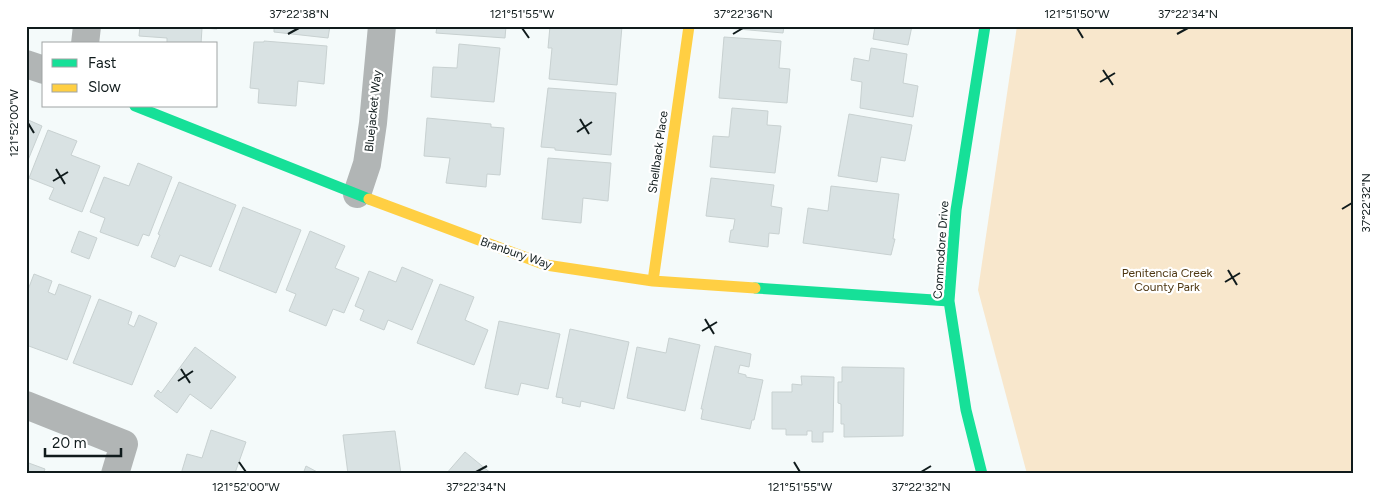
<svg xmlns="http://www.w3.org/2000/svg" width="1380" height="500" font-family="Figtree,sans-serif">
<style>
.green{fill:#f8e7cc}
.building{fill:#d9e2e3;stroke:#c8d1d1}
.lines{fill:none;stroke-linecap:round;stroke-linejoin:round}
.street{stroke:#b1b5b5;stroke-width:28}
.fast{stroke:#16e098;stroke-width:11}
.slow{stroke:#ffcf43;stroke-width:11}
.ticks{fill:none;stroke:#101b1c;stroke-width:2}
.labels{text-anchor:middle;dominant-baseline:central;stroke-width:4.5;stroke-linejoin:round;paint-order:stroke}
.street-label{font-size:12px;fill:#101b1c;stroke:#fff}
.park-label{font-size:12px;fill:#4e3712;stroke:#fff}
.neatline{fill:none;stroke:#101b1c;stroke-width:2}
.ticks-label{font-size:12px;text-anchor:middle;fill:#101b1c}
</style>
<rect width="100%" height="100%" fill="#f4fafa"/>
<!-- green -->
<path class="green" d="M 1017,26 L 1354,26 L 1354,474 L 1027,474 L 978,290 Z"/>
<!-- building -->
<path class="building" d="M 140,26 L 217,26 L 217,29 L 202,28 L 201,44 L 167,44 L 167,38 L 139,36 Z
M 274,26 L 330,26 L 328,38 L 274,32 Z
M 437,26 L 506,26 L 505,38 L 436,33 Z
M 550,26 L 622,26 L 617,85 L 549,79 L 552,48 L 548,48 Z
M 727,26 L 784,26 L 783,33 L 727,28 Z
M 875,26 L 912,26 L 908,45 L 873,39 Z
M 724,37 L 781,41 L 779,68 L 790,69 L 787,103 L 719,98 Z
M 264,41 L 327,46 L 324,84 L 298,81 L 296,106 L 258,103 L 259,89 L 250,88 L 254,42 L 264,42 Z
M 459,44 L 500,48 L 494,102 L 431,97 L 433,67 L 457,68 Z
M 871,48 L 907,54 L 903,83 L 918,86 L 913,117 L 860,108 L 862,82 L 851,80 L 854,58 L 869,61 Z
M 548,88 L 616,93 L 611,155 L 555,150 L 555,148 L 541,147 Z
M 732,108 L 768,111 L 767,125 L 781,126 L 775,173 L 710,167 L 713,136 L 729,137 Z
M 849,114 L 912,125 L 905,161 L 881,157 L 877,182 L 838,176 Z
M 427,118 L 491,124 L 491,127 L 504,128 L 500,175 L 487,174 L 486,187 L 446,183 L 450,158 L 424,156 Z
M 26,119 L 42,126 L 26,165 Z
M 48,130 L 77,141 L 71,155 L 100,166 L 82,212 L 49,199 L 54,188 L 29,178 Z
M 548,158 L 611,163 L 608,201 L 583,198 L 581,223 L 542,219 Z
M 138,163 L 172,177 L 149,236 L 143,234 L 138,246 L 100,232 L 105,218 L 90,212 L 104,177 L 129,186 Z
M 711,178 L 774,185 L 771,206 L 782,208 L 779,234 L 769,233 L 768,247 L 729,242 L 731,230 L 733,230 L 735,219 L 706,216 Z
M 179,182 L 236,205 L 211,267 L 180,255 L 175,267 L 151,257 L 160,235 L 158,234 Z
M 831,186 L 899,194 L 893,239 L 895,239 L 891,255 L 803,243 L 808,208 L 828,211 Z
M 243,207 L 301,230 L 276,293 L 219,270 Z
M 79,231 L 97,238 L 89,259 L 71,252 Z
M 310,231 L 345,246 L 335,268 L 359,278 L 344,313 L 333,309 L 326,326 L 289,311 L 296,294 L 286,290 Z
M 402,267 L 433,280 L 412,330 L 388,320 L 384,330 L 360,320 L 364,310 L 355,306 L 369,271 L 396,282 Z
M 34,274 L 52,281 L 48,292 L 55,295 L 59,284 L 91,296 L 67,360 L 26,345 L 26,295 Z
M 440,284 L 474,297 L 465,320 L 488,330 L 474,365 L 417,343 Z
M 99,299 L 132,312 L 128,324 L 134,327 L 139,315 L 157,323 L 132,385 L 73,363 Z
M 499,321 L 560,334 L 548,389 L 521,383 L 518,395 L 485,388 Z
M 570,329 L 629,342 L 614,409 L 581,401 L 580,407 L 562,403 L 563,398 L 556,397 Z
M 669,338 L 700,345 L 685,411 L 627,398 L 637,347 L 666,353 Z
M 715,346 L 751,354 L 749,367 L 740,365 L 738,373 L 746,375 L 746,377 L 763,380 L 754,420 L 752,420 L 750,429 L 701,419 L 703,409 L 701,409 Z
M 195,347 L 236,377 L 211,409 L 190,394 L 177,413 L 154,396 L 158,390 L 161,393 Z
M 842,367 L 904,368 L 903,436 L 844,437 L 844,424 L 841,424 L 841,404 L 838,403 L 838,382 L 842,382 Z
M 801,376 L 834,377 L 833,432 L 823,432 L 823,442 L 812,442 L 812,431 L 807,431 L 807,435 L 786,435 L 786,429 L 772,429 L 772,392 L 792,392 L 792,384 L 802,385 Z
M 211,430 L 246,442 L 235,473 L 236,474 L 181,474 L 187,454 L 202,458 Z
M 395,431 L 401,474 L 348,474 L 343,435 Z
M 465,452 L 492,474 L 446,474 Z
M 26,462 L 45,469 L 43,474 L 26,474 Z
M 306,466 L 321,474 L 303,474 Z"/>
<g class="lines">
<!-- street -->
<path class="street" d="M 85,44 L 87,26
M 26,64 L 44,70
M 357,194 L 367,164 L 373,123 L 382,26
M 26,405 L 124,444 L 115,474"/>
<!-- fast -->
<path class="fast" d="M 135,106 L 369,199
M 755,288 L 949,301
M 982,474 L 966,410 L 949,301 L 956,210 L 985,26"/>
<!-- slow -->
<path class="slow" d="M 369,199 L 546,265 L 653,281 L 755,288
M 653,281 L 689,26"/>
</g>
<!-- ticks -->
<path class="ticks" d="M 522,28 L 529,38M 1077,28 L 1083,38M 288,34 L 299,28M 733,34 L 743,28M 1177,34 L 1188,28M 1103,70 L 1113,85M 1100,82 L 1115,73M 580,119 L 589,134M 28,123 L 34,133M 577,132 L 592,122M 56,169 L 65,184M 53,181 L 68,172M 1342,209 L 1352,203M 1228,270 L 1237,285M 1225,282 L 1240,273M 705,319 L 714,334M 702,331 L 717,322M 181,369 L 190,383M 178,381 L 193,371M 239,462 L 246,472M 794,462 L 800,472M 476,472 L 487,466M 921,472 L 931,466"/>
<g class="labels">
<!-- street labels -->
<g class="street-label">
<text transform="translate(373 111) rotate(-84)">Bluejacket Way</text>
<text transform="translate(658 152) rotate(-82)">Shellback Place</text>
<text transform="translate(941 250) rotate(-86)">Commodore Drive</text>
<text transform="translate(516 253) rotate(19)">Branbury Way</text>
</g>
<!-- park labels -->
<g class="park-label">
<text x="1167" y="273">Penitencia Creek<tspan x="1167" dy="14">County Park</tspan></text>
</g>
</g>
<!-- border -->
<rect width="1380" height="500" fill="none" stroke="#ffffff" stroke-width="55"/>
<!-- legend -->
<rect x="42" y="42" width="175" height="65" fill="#ffffff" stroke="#9fa4a4"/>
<rect x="52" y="59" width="25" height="8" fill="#16e098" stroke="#9fa4a4"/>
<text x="88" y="68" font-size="15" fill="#101b1c">Fast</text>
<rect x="52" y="84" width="25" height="8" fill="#ffcf43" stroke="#9fa4a4"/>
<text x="88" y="92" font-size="15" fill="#101b1c">Slow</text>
<!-- scale -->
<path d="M45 448v8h76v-8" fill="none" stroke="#101b1c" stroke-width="2.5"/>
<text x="52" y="448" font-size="15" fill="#101b1c" stroke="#ffffff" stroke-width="4" paint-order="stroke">20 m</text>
<rect x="28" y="28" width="1324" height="444" class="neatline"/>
<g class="ticks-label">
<text x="299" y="18">37°22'38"N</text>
<text x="522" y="18">121°51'55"W</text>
<text x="743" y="18">37°22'36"N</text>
<text x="1077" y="18">121°51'50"W</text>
<text x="1188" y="18">37°22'34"N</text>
<text transform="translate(14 123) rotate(-90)" y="4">121°52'00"W</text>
<text transform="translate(1366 203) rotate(-90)" y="4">37°22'32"N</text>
<text x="246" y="491">121°52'00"W</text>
<text x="476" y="491">37°22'34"N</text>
<text x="800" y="491">121°51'55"W</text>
<text x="921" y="491">37°22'32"N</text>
</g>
</svg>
